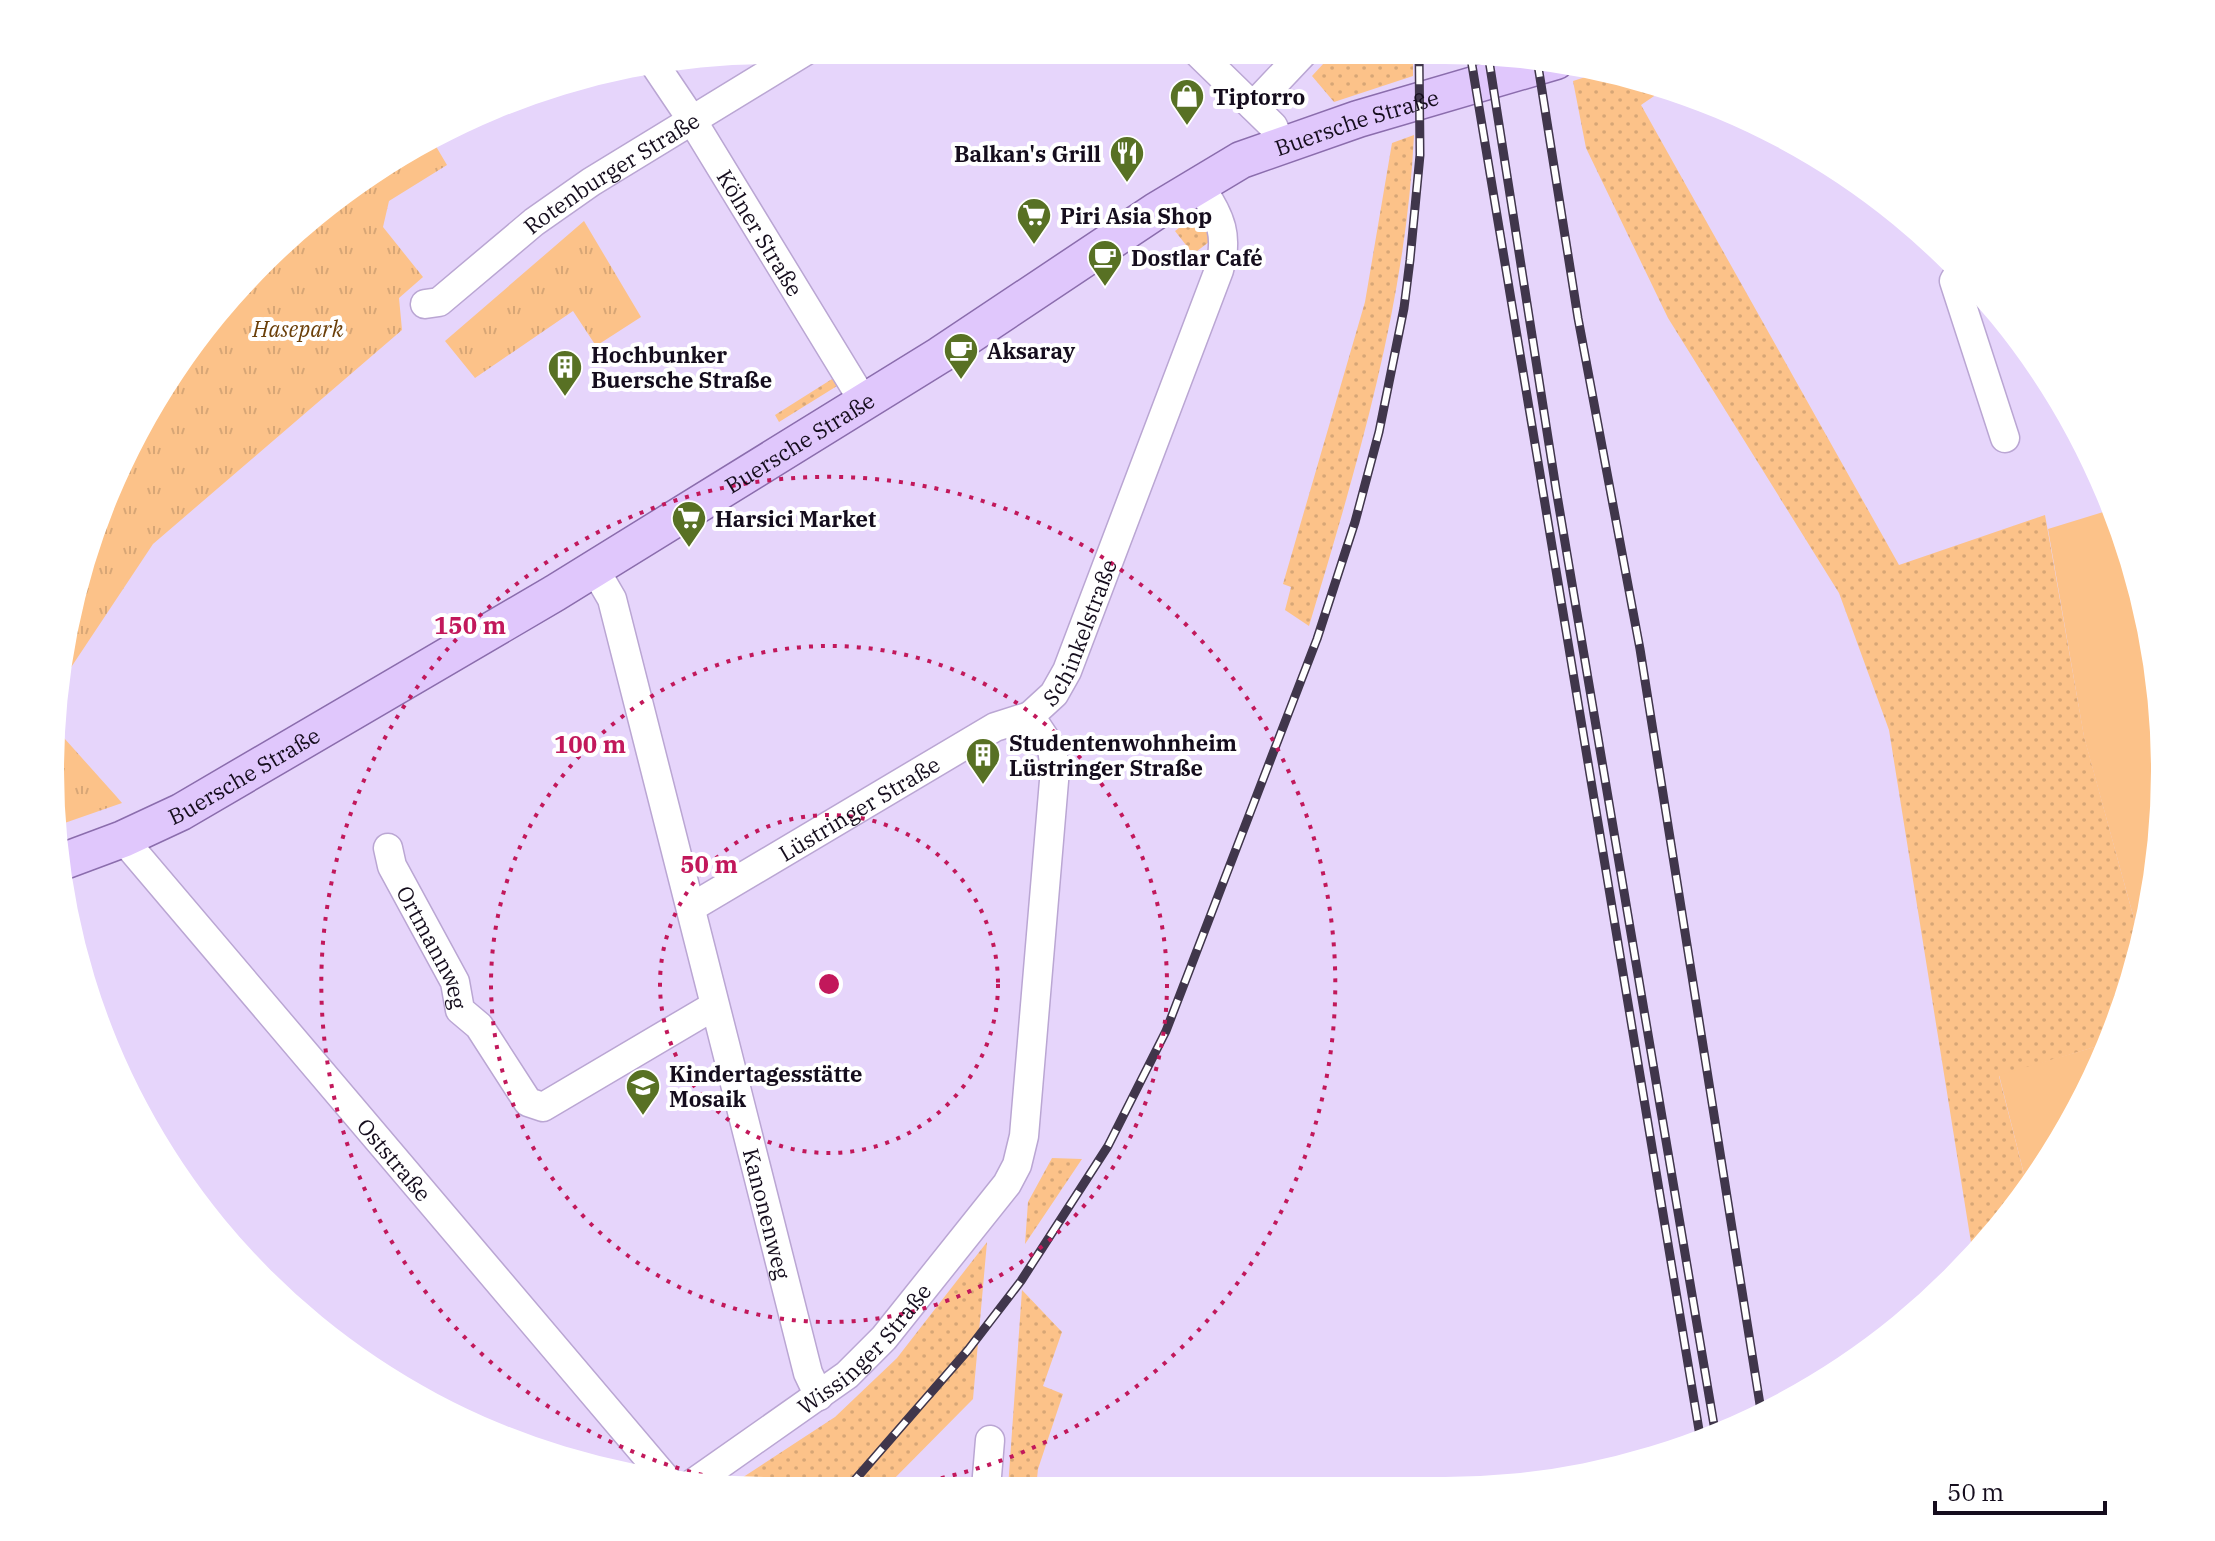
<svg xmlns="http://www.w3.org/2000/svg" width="2215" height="1541" font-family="'IBM Plex Serif',serif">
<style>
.grass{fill:url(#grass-dots)}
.park{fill:url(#park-tufts)}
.pitch{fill:#fcc289}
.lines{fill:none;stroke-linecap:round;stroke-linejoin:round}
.minor-casing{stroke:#baa6d3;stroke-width:31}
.major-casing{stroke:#8b6dad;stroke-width:39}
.minor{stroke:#fff;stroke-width:28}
.major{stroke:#e0c7fc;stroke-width:36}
.rail-casing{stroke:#40364b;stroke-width:9}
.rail{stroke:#fff;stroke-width:6;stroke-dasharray:18;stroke-linecap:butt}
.ring{fill:none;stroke:#c2185b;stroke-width:4;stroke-dasharray:4 8}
.labels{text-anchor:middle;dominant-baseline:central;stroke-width:8;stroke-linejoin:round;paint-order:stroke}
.poi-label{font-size:22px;font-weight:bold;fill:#150d1d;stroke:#fff;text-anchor:start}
.street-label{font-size:22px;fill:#150d1d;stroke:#fff}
.park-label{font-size:22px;font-style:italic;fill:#6a3f09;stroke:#fff}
.centre{fill:#c2185b;stroke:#fff;stroke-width:4}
.ring-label{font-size:24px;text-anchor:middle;font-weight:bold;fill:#c2185b;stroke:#fff;stroke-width:8;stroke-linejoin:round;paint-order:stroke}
</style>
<defs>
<pattern id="grass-dots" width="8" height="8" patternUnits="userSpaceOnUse" patternTransform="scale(2)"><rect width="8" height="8" fill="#fcc289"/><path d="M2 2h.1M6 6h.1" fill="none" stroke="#d7a676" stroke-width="1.8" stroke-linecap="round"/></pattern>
<pattern id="park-tufts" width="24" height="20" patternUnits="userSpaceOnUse" patternTransform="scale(2)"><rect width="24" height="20" fill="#fcc289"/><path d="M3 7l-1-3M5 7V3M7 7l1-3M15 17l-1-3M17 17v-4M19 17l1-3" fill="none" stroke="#d7a676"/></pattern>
</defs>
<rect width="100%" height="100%" fill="#e6d5fb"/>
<!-- grass -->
<path class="grass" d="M 1336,50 L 1413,50 L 1413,76 L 1334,102 L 1312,76 Z
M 1604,71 L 1660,92 L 1641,105 L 1899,565 L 2045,515 L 2084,736 L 2142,948 L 2108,1043 L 1999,1076 L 2028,1190 L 2016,1209 L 1973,1255 L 1889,730 L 1839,593 L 1668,318 L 1586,148 L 1573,81 Z
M 1414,135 C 1406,303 1357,466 1309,626 L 1285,610 L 1291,587 L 1283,584 L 1365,302 L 1392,143 Z
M 1200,212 L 1213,239 L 1193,254 L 1175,231 Z
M 832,379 L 837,386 L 779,422 L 775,415 Z
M 1052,1158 L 1082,1159 L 1025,1244 L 1028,1202 Z
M 987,1242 L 973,1399 L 884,1489 L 725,1489 L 835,1417 L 897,1358 Z
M 1022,1290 L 1062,1332 L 1043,1386 L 1063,1394 L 1038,1469 L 1036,1488 L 1008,1488 Z"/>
<!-- park -->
<path class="park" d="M 434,143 L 447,165 L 389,201 L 383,227 L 423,277 L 399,298 L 402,330 L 153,544 L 56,690 L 56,676 L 105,494 L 229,296 L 371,171 Z
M 584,221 L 641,317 L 596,346 L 573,311 L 475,378 L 445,341 Z
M 56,729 L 116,796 L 122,803 L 56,826 Z"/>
<!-- pitch -->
<path class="pitch" d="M 2113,509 L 2127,538 L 2159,676 L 2163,817 L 2142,948 L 2084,737 L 2048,529 Z
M 2108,1043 L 2091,1089 L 2028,1190 L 1999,1075 Z"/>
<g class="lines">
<!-- minor casing -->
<g class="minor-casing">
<g id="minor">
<path d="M 1195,50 L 1273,126 L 1281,144"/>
<path id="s1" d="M 655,65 L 692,120 L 864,402"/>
<path d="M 1253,106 L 1306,50"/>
<path d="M 1959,273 L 1954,281 L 2005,438"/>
<path id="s2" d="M 425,304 L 439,302 L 534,222 L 591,182 L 807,50"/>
<path id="s3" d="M 594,568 L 612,599 C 679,857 742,1115 808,1373 L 819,1396"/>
<path id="s4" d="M 123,839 L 667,1480"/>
<path id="s5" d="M 388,848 L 392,866 L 455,982 L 460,1010 L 479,1026 L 528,1102 L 543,1107 L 714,1006"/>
<path id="s6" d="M 692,907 L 995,727 L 1030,716"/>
<path id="s7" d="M 692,1484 L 847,1375 L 884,1338 L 1007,1184 L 1017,1165 L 1024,1136 L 1055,769 L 1052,749 L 1030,716 L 1054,694 L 1067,671 L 1219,270 C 1230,231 1218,216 1199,183"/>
<path d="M 986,1488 L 990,1440"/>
</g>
</g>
<!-- major casing -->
<g class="major-casing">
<g id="major">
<path id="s8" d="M 56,864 L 123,839 L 181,812 L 555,593 L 940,355 L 1156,211 L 1241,160 L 1358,119 L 1556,61"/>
</g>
</g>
<!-- minor -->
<use href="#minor" class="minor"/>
<!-- major -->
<use href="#major" class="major"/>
<!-- rail casing -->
<g class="rail-casing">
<path id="rail" d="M 1470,53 L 1700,1436
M 1488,54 L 1556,489 L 1715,1431
M 1537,59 L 1578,318 L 1640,649 L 1762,1417
M 847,1489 L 968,1350 L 1021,1281 L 1108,1146 L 1166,1031 L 1317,639 L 1355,522 L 1379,432 L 1404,308 L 1410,260 L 1420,155 L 1419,50"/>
</g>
<!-- rail -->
<use href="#rail" class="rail"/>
</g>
<!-- distance rings -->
<g class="ring">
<circle cx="829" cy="984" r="169"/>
<circle cx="829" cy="984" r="338"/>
<path d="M785 1489A507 507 0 1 1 882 1488"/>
</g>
<!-- icons -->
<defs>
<g id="shop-pin" transform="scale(1.8)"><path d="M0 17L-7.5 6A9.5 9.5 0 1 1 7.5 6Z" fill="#587124" stroke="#fff"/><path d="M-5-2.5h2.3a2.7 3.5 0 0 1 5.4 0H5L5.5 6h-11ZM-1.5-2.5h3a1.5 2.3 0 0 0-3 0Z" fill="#fff"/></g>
<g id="restaurant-pin" transform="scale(1.8)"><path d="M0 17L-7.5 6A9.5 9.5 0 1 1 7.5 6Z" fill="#587124" stroke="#fff"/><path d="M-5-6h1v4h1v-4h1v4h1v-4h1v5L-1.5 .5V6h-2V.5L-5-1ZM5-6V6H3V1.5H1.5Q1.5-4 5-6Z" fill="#fff"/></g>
<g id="supermarket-pin" transform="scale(1.8)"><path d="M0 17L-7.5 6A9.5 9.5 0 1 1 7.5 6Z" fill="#587124" stroke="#fff"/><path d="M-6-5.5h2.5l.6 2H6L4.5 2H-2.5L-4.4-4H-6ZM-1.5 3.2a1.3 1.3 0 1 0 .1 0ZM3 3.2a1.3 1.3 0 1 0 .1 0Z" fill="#fff"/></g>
<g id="cafe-pin" transform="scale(1.8)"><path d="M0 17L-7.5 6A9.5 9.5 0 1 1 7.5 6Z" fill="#587124" stroke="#fff"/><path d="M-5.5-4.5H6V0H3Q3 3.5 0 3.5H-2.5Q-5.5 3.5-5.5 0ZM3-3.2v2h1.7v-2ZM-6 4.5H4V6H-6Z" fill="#fff"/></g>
<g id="building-pin" transform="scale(1.8)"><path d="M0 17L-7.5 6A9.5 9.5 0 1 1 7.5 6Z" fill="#587124" stroke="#fff"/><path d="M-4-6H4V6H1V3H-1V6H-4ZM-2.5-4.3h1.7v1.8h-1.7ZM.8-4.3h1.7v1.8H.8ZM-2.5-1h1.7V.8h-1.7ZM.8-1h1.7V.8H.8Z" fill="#fff"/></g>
<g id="school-pin" transform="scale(1.8)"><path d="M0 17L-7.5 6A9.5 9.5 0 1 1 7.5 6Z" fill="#587124" stroke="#fff"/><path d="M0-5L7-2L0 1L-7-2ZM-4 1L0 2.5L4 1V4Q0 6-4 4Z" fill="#fff"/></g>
</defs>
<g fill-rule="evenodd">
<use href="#shop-pin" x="1187" y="96"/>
<use href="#restaurant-pin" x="1127" y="153"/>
<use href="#supermarket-pin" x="1034" y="215"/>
<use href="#cafe-pin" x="1105" y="257"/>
<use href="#cafe-pin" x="961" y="350"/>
<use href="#building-pin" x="565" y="367"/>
<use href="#supermarket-pin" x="689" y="518"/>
<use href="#building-pin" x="983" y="755"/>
<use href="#school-pin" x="643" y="1086"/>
</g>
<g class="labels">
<!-- poi labels -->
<g class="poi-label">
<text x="1213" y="96">Tiptorro</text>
<text x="1101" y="153" text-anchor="end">Balkan's Grill</text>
<text x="1060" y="215">Piri Asia Shop</text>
<text x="1131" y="257">Dostlar Café</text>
<text x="987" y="350">Aksaray</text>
<text x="591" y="354">Hochbunker<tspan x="591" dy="25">Buersche Straße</tspan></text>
<text x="715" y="518">Harsici Market</text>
<text x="1009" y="742">Studentenwohnheim<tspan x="1009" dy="25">Lüstringer Straße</tspan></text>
<text x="669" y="1073">Kindertagesstätte<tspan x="669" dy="25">Mosaik</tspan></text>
</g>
<!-- street labels -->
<g class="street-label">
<text stroke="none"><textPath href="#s8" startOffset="1502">Buersche Straße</textPath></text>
<text stroke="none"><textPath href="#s2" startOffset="230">Rotenburger Straße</textPath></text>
<text stroke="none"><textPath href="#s1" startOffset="198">Kölner Straße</textPath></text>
<text stroke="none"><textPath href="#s8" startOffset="856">Buersche Straße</textPath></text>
<text stroke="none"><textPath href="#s7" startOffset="1018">Schinkelstraße</textPath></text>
<text stroke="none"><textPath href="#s8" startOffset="208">Buersche Straße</textPath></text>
<text stroke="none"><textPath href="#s6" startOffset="194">Lüstringer Straße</textPath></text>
<text stroke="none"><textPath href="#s5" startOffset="110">Ortmannweg</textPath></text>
<text stroke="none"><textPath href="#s4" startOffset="420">Oststraße</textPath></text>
<text stroke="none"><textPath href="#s3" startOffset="670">Kanonenweg</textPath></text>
<text stroke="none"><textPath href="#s7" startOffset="220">Wissinger Straße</textPath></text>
</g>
<!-- park labels -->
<g class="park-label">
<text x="298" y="328">Hasepark</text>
</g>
</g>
<!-- crop -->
<path d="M0 0H2215V1541H0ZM770 64H1445A706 706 0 0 1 2151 770V771A706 706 0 0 1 1445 1477H770A706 706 0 0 1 64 771V770A706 706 0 0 1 770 64Z" fill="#fff" fill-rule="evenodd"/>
<circle cx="829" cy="984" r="12" class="centre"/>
<g class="ring-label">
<text x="470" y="634">150 m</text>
<text x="590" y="753">100 m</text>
<text x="709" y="873">50 m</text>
</g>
<!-- scale -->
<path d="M1935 1501v12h170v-12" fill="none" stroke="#150d1d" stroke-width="4"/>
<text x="1947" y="1501" font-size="24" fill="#150d1d" stroke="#ffffff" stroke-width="6" paint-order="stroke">50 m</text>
</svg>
